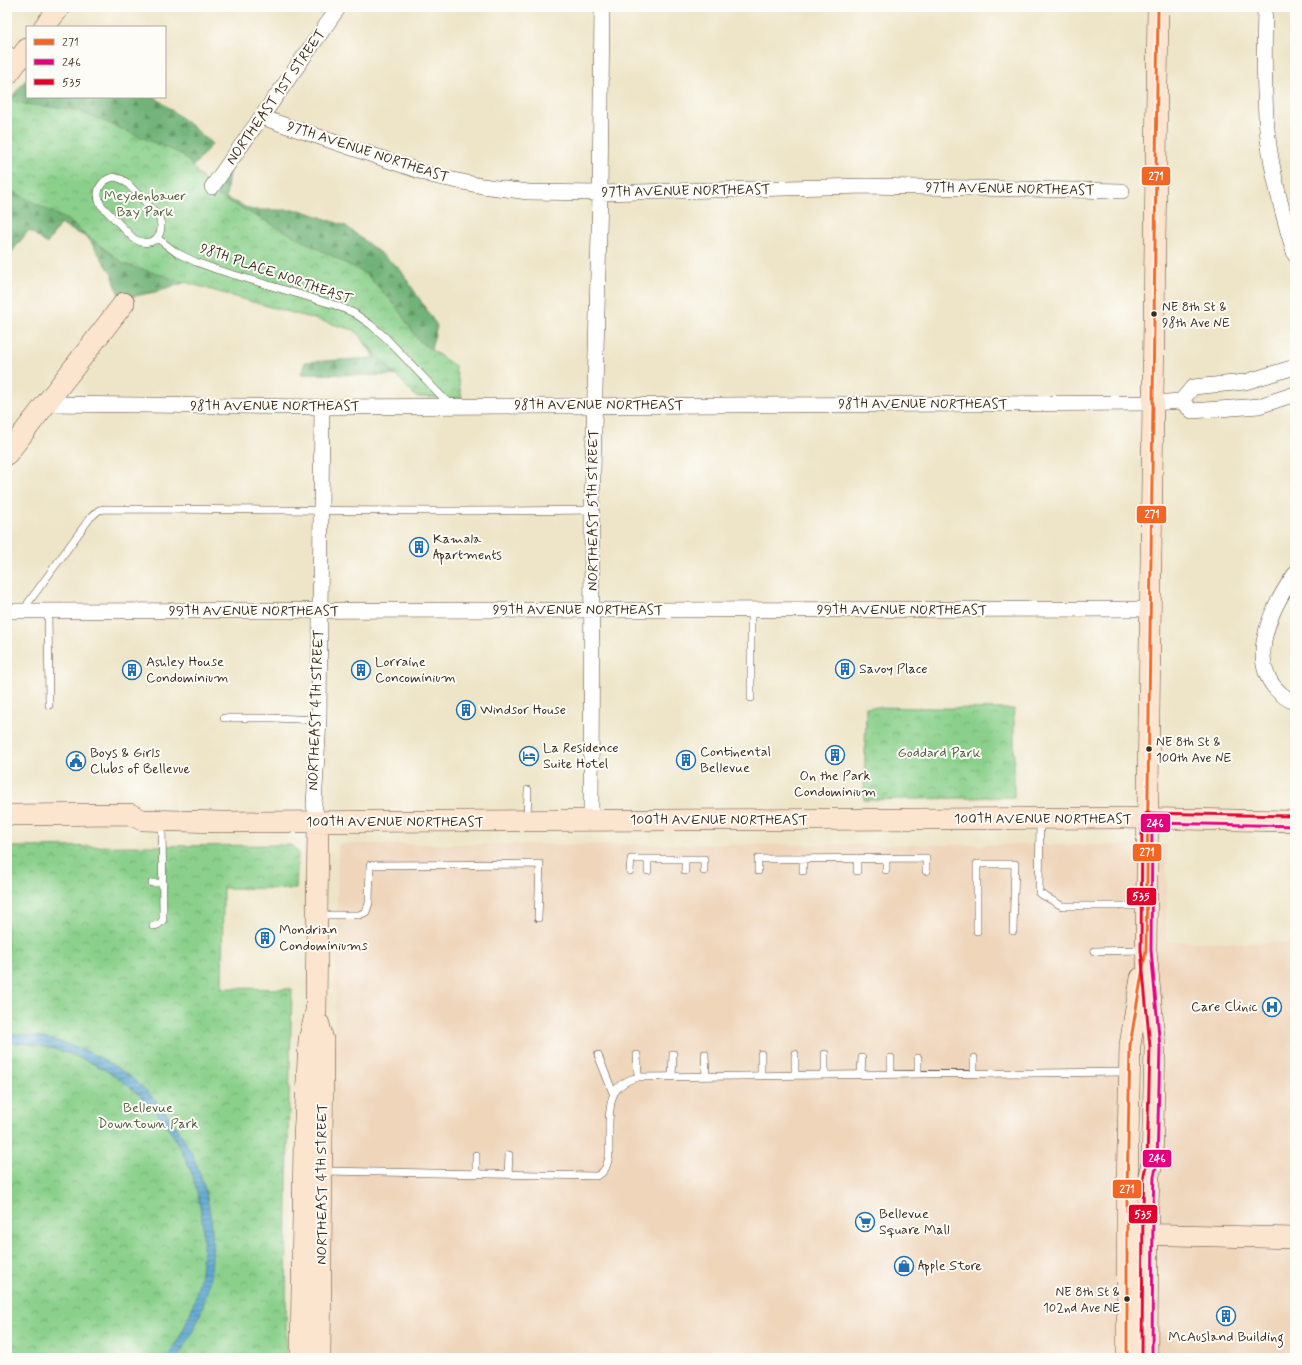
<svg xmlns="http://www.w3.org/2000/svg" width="1302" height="1365" font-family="Mynerve,sans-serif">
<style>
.built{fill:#efd6bb}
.forest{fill:url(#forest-firs);stroke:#556e4a}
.park{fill:url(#park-crowns);stroke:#627d54}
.water{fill:url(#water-rules);stroke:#496878}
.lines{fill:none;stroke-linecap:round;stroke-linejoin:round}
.lane-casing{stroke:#564638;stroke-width:8}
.street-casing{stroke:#564638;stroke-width:16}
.secondary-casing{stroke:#564638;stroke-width:22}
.lane{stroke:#fff;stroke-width:7}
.street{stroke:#fff;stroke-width:15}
.secondary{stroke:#fce5cf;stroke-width:21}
.bus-1-casing{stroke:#fdfcf7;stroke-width:6}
.bus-2-casing{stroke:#fdfcf7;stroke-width:6}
.bus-3-casing{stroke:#fdfcf7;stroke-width:6}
.bus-1{stroke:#f26522;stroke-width:3}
.bus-2{stroke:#e5007d;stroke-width:3}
.bus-3{stroke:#e4002b;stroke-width:3}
.bus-dot{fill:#3b2a1e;stroke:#fdfcf7;stroke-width:1.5}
.labels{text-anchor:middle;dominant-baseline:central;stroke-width:4;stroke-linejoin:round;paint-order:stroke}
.bus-label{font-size:13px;fill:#3b2a1e;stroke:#fdfcf7;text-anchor:start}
.street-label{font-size:14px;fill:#3b2a1e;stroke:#fdfcf7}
.park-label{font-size:14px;fill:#535c3f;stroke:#fdfcf7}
.poi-label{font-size:14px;fill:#3b2a1e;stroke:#fdfcf7;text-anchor:start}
.line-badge{stroke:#fdfcf7;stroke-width:1.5}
.badge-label{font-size:11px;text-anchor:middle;font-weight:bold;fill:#fff}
</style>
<defs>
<pattern id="forest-firs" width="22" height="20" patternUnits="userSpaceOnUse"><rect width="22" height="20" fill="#6fb277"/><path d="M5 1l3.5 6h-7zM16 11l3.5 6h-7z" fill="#5c9161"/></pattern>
<pattern id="park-crowns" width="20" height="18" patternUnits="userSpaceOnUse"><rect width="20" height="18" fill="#8ad08b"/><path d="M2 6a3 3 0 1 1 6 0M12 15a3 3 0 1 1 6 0" fill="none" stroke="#72a971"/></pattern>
<pattern id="water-rules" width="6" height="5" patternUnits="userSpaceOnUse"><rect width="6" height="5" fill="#57a6d1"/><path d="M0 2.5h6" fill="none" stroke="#4987a9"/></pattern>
</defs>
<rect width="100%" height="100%" fill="#fdfcf7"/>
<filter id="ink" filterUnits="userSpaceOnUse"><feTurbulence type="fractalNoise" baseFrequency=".025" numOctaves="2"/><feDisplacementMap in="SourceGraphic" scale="8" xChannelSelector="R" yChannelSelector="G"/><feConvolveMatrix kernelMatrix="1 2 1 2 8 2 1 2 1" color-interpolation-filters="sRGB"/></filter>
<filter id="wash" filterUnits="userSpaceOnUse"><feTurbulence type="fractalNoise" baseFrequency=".012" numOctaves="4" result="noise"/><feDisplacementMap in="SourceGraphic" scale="16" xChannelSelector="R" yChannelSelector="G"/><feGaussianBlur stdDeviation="0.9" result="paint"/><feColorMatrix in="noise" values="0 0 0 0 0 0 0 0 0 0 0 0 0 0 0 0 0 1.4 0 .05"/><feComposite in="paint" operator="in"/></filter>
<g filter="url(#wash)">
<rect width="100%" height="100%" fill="#eee5c8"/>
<!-- built -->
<path class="built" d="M 338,844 L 1167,845 L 1166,941 L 1295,943 L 1295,1358 L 328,1358 Z"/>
<!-- forest -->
<path class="forest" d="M 27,78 L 27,97 L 155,97 L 194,128 L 212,144 L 175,187 L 7,103 Z
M 7,172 L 206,202 L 229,172 L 226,198 L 252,210 L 300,210 L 346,226 L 400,269 L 437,326 L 428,361 L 418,376 L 301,374 L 305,362 L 375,358 L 351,322 L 193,280 L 155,292 L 120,299 L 112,274 L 88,238 L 60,224 L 47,244 L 29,230 L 10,254 L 7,252 Z"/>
<!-- park -->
<path class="park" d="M 7,98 L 24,104 L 77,110 L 183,155 L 216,195 L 366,274 L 395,305 L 419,341 L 455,366 L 462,398 L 416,397 L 354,330 L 249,301 L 124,264 L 69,221 L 14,192 L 7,191 Z
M 866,707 L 1014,709 L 1014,797 L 864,800 Z
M 291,845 L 298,852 L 296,889 L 223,888 L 222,988 L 292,989 L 287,1182 L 286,1358 L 7,1358 L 7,847 Z"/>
<!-- water -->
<path class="water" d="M 7,1034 C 27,1034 47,1038 67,1044 C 196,1084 256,1246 177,1358 L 167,1358 C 236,1256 204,1118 92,1063 C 65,1051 36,1042 7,1043 Z"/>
</g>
<g filter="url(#ink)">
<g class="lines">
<!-- lane casing -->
<g class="lane-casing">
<path id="lane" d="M 7,49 L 19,56
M 114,177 L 121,179 L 126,182 L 157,214 C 169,233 152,251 133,238 L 101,205 C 94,192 100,180 114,177 Z
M 157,238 L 177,253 L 196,262 L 218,270 L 335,305 L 354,313 L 371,325 L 385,337 L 450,405
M 751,610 L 751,698
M 28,611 L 28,603 L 90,518 L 99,510 L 106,509 C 268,509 430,513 592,510
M 48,611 L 49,705
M 224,718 L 273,718 L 319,720
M 527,819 L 528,790
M 1040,820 L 1039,893 L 1062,906 L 1144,906
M 857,858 L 857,871
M 886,858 L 886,870
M 803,859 L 803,871
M 630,871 L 631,859 L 704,859 L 704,871
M 648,871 L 648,859
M 685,871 L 685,859
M 758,871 L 758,859 L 926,858 L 926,871
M 152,883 L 163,883
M 319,915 L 359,915 L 366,912 L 369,903 L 370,865 L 540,864 L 538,918
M 153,926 L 158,925 L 163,920 L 163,916 L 162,823
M 977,931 L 977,864 L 1015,864 L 1013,931
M 1094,951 L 1143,950
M 705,1054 L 706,1076
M 795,1054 L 795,1075
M 598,1055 L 613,1093
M 637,1055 L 638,1077
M 974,1058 L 974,1073
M 861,1074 L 862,1058
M 891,1074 L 891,1058
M 918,1074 L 918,1058
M 761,1075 L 761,1054
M 825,1075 L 825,1054
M 672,1076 L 673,1054
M 476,1155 L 476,1174
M 323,1171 L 596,1176 C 606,1172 607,1165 609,1156 C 609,1145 609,1133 609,1122 C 610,1098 612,1084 638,1077 L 1127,1072
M 508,1175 L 509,1155"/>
</g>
<!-- street casing -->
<g class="street-casing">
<path id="street" d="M 1265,7 C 1264,44 1264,80 1266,117 C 1269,164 1281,210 1295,255
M 261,117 L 434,176 L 482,186 L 528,192 L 600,193 L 866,186 L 1122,191
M 212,187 L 339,7
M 1181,401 L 1192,411 L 1259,406 L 1295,394
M 45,404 L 322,407 L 1153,403 L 1181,401 L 1193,387 L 1245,382 L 1295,367
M 1295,574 C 1268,612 1239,675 1295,703
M 7,611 L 1150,609
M 591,821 L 592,510 L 600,193 L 602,7
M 318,823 L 314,805 L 319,720 L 322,407"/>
</g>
<!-- secondary casing -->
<g class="secondary-casing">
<path id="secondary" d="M 44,27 L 60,7
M 7,75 L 27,49
M 7,454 L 124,303
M 7,815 L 130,814 L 142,820 L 222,822 L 1125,818 L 1295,821
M 319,1024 L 323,1040 L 320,1358
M 1134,1234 L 1295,1238
M 301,1358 L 304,1139 L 309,1040 L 316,1011 L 318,823
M 1127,1358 L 1127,1192 L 1130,1045 L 1141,978
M 1147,1358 L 1148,1207 L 1149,1175 L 1152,1163 L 1155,1047 L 1146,950 L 1158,7"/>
</g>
<!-- lane -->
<use href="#lane" class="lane"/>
<!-- street -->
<use href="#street" class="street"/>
<!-- secondary -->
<use href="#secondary" class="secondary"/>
<!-- bus-1 casing -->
<g class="bus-1-casing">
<path id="bus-1" d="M 1127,1358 L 1127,1192 L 1130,1045 L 1146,950 L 1158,7"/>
</g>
<!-- bus-2 casing -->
<g class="bus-2-casing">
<path id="bus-2" d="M 1152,1358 L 1153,1207 L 1154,1176 L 1157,1163 L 1160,1047 L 1151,950 L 1152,823 L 1295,826"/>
</g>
<!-- bus-3 casing -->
<g class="bus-3-casing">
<path id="bus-3" d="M 1142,1358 L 1143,1207 L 1144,1174 L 1147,1162 L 1150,1047 L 1141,950 L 1142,817 L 1147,813 L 1295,816"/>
</g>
<!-- bus-1 -->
<use href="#bus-1" class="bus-1"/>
<!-- bus-2 -->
<use href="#bus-2" class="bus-2"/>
<!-- bus-3 -->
<use href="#bus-3" class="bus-3"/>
</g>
</g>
<!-- icons -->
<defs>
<g id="building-ring" transform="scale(1)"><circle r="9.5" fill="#fdfcf7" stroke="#1f6fb2" stroke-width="1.5"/><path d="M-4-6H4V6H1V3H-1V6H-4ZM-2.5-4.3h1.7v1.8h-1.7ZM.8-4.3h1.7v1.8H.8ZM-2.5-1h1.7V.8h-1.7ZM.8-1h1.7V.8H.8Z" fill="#1f6fb2"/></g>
<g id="hotel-ring" transform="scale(1)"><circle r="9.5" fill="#fdfcf7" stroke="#1f6fb2" stroke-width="1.5"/><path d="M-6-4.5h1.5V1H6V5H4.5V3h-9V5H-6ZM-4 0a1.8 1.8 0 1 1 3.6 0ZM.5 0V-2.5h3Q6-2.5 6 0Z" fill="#1f6fb2"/></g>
<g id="civic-ring" transform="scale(1)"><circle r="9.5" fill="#fdfcf7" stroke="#1f6fb2" stroke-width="1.5"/><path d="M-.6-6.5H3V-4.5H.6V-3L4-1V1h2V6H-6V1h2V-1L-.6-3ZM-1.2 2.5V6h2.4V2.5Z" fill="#1f6fb2"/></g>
<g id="hospital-ring" transform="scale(1)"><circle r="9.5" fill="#fdfcf7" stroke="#1f6fb2" stroke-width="1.5"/><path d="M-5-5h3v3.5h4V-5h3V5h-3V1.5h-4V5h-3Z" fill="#1f6fb2"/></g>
<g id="supermarket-ring" transform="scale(1)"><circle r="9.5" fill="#fdfcf7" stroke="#1f6fb2" stroke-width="1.5"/><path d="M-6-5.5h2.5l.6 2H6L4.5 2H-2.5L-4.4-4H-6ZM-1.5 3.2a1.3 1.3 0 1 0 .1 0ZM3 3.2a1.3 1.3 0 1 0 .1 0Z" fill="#1f6fb2"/></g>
<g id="shop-ring" transform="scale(1)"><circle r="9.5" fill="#fdfcf7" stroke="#1f6fb2" stroke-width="1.5"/><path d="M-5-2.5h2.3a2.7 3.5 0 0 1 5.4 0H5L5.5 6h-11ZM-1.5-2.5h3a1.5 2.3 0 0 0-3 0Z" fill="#1f6fb2"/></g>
</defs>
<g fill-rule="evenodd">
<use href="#building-ring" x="419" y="547"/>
<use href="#building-ring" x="845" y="669"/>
<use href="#building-ring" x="132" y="670"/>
<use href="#building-ring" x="361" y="670"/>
<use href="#building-ring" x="466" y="710"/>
<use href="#building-ring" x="835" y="755"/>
<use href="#hotel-ring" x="529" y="756"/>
<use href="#building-ring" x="686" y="760"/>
<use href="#civic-ring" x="76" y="761"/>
<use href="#building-ring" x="265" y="938"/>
<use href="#hospital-ring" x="1272" y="1007"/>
<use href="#supermarket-ring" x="865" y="1222"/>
<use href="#shop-ring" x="904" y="1266"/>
<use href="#building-ring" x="1226" y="1316"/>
</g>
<!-- markers -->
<g class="bus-dot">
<circle cx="1154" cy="314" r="3.5"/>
<circle cx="1149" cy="749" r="3.5"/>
<circle cx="1127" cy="1299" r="3.5"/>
</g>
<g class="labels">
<!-- bus labels -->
<g class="bus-label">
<text x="1162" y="307">NE 8th St &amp;<tspan x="1162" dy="16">98th Ave NE</tspan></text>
<text x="1156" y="742">NE 8th St &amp;<tspan x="1156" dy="16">100th Ave NE</tspan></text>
<text x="1120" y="1292" text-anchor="end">NE 8th St &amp;<tspan x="1120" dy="16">102nd Ave NE</tspan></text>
</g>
<!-- street labels -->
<g class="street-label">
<text transform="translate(276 97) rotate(-55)">NORTHEAST 1ST STREET</text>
<text transform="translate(368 152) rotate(18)">97TH AVENUE NORTHEAST</text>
<text transform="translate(1010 189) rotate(1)">97TH AVENUE NORTHEAST</text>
<text transform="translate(686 191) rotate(-1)">97TH AVENUE NORTHEAST</text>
<text transform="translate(276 274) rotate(19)">98TH PLACE NORTHEAST</text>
<text x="923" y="404">98TH AVENUE NORTHEAST</text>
<text x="599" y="405">98TH AVENUE NORTHEAST</text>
<text x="275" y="406">98TH AVENUE NORTHEAST</text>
<text transform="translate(593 510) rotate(-90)">NORTHEAST 5TH STREET</text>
<text x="578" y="610">99TH AVENUE NORTHEAST</text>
<text x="902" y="610">99TH AVENUE NORTHEAST</text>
<text x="254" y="611">99TH AVENUE NORTHEAST</text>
<text transform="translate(316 710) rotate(-88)">NORTHEAST 4TH STREET</text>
<text x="1043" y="819">100TH AVENUE NORTHEAST</text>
<text x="719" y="820">100TH AVENUE NORTHEAST</text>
<text x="395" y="822">100TH AVENUE NORTHEAST</text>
<text transform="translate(322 1184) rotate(-90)">NORTHEAST 4TH STREET</text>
</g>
<!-- park labels -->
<g class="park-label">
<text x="145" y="196">Meydenbauer<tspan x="145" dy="16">Bay Park</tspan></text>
<text x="939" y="753">Goddard Park</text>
<text x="148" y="1108">Bellevue<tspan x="148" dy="16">Downtown Park</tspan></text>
</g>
<!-- poi labels -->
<g class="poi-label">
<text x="433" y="539">Kamala<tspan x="433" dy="16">Apartments</tspan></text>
<text x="146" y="662">Ashley House<tspan x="146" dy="16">Condominium</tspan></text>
<text x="375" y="662">Lorraine<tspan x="375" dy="16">Concominium</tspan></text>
<text x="859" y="669">Savoy Place</text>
<text x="480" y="710">Windsor House</text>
<text x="543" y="748">La Residence<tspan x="543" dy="16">Suite Hotel</tspan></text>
<text x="700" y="752">Continental<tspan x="700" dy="16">Bellevue</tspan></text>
<text x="90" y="753">Boys &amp; Girls<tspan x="90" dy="16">Clubs of Bellevue</tspan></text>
<text x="835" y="776" text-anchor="middle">On the Park<tspan x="835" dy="16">Condominium</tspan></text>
<text x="279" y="930">Mondrian<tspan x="279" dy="16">Condominiums</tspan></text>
<text x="1258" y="1007" text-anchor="end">Care Clinic</text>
<text x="879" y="1214">Bellevue<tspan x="879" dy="16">Square Mall</tspan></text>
<text x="918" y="1266">Apple Store</text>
<text x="1226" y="1337" text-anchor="middle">McAusland Building</text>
</g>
</g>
<g class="line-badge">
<rect x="1141" y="166" width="30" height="20" rx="4" fill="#f26522"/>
<rect x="1136" y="505" width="31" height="19" rx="4" fill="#f26522"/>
<rect x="1140" y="813" width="31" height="20" rx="4" fill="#e5007d"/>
<rect x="1132" y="843" width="30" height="19" rx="4" fill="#f26522"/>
<rect x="1126" y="887" width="31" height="19" rx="4" fill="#e4002b"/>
<rect x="1142" y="1149" width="30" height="19" rx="4" fill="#e5007d"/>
<rect x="1112" y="1179" width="30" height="20" rx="4" fill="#f26522"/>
<rect x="1128" y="1204" width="30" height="20" rx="4" fill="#e4002b"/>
</g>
<g class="badge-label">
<text x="1156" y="180">271</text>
<text x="1152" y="518">271</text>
<text x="1155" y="827">246</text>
<text x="1147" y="856">271</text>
<text x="1141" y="900">535</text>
<text x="1157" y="1162">246</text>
<text x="1127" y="1193">271</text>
<text x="1143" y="1218">535</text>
</g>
<!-- margin -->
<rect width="1302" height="1365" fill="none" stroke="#fdfcf7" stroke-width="24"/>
<!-- legend -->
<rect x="26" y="26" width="140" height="72" fill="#fdfcf7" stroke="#afa8a0"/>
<rect x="34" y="39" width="20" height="6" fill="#f26522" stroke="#afa8a0"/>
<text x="62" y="46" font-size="12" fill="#3b2a1e">271</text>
<rect x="34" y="59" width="20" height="6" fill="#e5007d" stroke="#afa8a0"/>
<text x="62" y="66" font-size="12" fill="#3b2a1e">246</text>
<rect x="34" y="79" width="20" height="6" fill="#e4002b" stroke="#afa8a0"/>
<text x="62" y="86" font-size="12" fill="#3b2a1e">535</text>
</svg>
